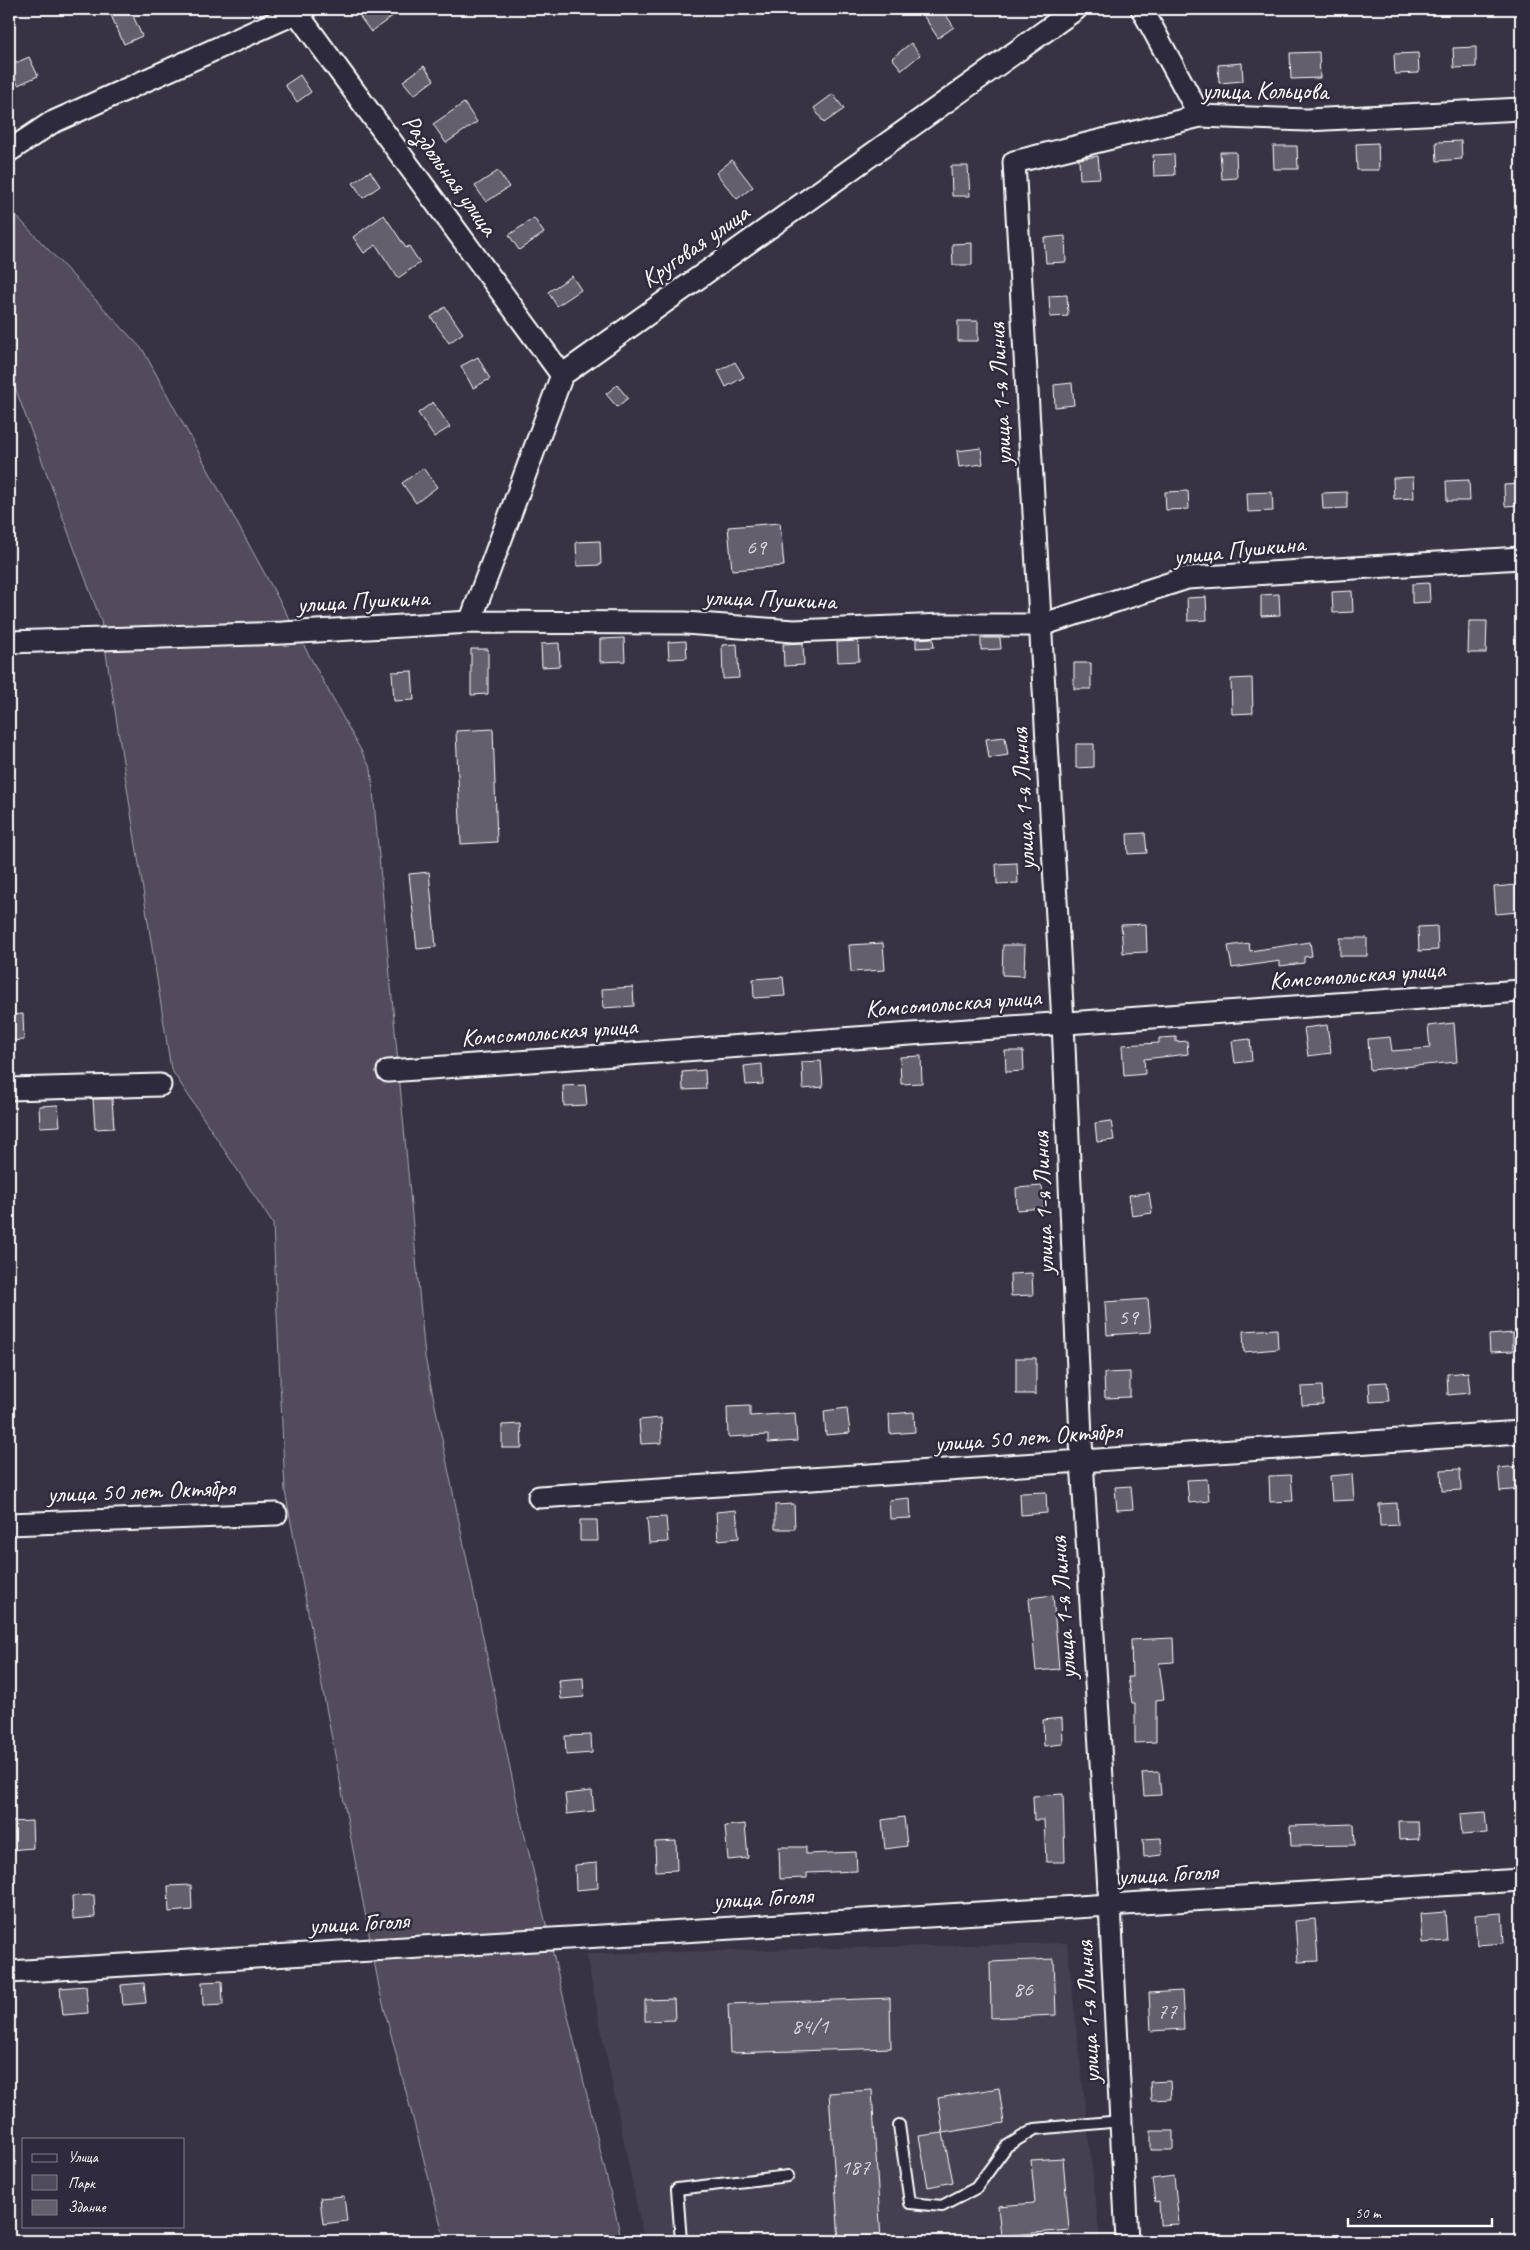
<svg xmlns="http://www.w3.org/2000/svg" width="1530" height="2250" font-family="Caveat,sans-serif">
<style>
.built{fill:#444051}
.green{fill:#514c5c;stroke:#a8a6ae}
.building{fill:#635f6d;stroke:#fff}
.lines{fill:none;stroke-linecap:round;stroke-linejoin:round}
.lane-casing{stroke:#fff;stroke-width:14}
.street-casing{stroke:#fff;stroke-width:25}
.lane{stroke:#2f2a3d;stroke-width:10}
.street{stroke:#2f2a3d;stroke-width:21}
.labels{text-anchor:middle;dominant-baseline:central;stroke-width:5;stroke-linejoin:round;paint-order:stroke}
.number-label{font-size:22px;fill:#d8d7da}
.street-label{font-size:25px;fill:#fff;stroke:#2f2a3d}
</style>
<rect width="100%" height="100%" fill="#373345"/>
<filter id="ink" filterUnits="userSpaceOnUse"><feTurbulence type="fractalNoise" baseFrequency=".02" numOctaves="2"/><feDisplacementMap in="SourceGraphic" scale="10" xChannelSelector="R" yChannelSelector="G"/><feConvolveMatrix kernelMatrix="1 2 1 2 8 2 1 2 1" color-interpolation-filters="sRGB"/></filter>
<g filter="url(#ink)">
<!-- built -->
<path class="built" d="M 1067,1943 L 1100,2241 L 644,2241 L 586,1954 Z"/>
<!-- green -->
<path class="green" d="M 9,208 L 143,350 L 371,769 L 425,1357 L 520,1816 L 622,2241 L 445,2241 L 380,1992 L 285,1491 L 273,1224 L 171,1069 L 101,621 L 9,371 Z"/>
<!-- building -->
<path class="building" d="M 118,9 L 130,9 L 142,36 L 124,44 L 110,13 Z
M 371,9 L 402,9 L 371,32 L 360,17 Z
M 919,9 L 942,9 L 954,27 L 938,38 Z
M 911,43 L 920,55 L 902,70 L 892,58 Z
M 1476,47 L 1476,67 L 1454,68 L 1453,48 Z
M 1319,52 L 1320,78 L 1291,79 L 1290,53 Z
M 1418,53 L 1419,73 L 1395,74 L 1394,54 Z
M 29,57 L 38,76 L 18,85 L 9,66 Z
M 1242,63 L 1243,81 L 1219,83 L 1218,65 Z
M 424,66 L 434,80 L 414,95 L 403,81 Z
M 300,75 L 311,92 L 297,102 L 285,85 Z
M 833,94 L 844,109 L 824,123 L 814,108 Z
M 464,103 L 477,122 L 446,143 L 433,124 Z
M 1461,141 L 1462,159 L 1437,161 L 1436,142 Z
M 1378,143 L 1379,170 L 1357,170 L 1356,144 Z
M 1273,146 L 1297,146 L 1298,169 L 1274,169 Z
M 1220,152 L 1236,152 L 1237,178 L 1222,179 Z
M 1174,154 L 1175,175 L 1154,176 L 1153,155 Z
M 1098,156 L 1100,178 L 1080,179 L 1079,159 Z
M 732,160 L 753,187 L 737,199 L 716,173 Z
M 951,166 L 968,166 L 970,196 L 952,196 Z
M 370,171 L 380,186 L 363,198 L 353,183 Z
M 498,171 L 509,187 L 486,202 L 475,186 Z
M 384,215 L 406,248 L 409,246 L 420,263 L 398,278 L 376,245 L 364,253 L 353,237 Z
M 534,218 L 544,233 L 519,250 L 509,235 Z
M 1065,236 L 1066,262 L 1046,263 L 1044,238 Z
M 972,243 L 972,265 L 953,265 L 952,244 Z
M 572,276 L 581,290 L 557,306 L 548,292 Z
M 1067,295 L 1068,316 L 1050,317 L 1049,296 Z
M 445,307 L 463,333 L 449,343 L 431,317 Z
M 958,321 L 978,321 L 978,341 L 958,341 Z
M 478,357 L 490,379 L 473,388 L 461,366 Z
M 735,362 L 744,377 L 726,387 L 718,371 Z
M 1072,383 L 1074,405 L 1055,407 L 1054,385 Z
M 617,385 L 628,398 L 617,407 L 606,394 Z
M 433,402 L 450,427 L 434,437 L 418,413 Z
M 981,448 L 983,464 L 959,467 L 957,451 Z
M 423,468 L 437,487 L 416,503 L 402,483 Z
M 1413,477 L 1414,498 L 1394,499 L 1393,478 Z
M 1469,480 L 1470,501 L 1447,501 L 1446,481 Z
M 1521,484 L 1521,505 L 1505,506 L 1504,485 Z
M 1188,491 L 1189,509 L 1166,510 L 1165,492 Z
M 1272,492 L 1273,511 L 1248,512 L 1247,493 Z
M 1347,492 L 1347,508 L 1323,509 L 1322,493 Z
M 780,523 L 784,566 L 732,570 L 728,527 Z
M 600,541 L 601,565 L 577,566 L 576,542 Z
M 1429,583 L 1430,602 L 1412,603 L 1412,584 Z
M 1352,591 L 1353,612 L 1333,613 L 1332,592 Z
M 1279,594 L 1280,615 L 1261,616 L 1261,595 Z
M 1206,597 L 1207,620 L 1188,621 L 1187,598 Z
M 1469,621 L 1487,621 L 1486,653 L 1468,653 Z
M 624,638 L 625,661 L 600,662 L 600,639 Z
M 933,638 L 934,647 L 916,648 L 916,639 Z
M 981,638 L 1000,638 L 1001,649 L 981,650 Z
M 686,641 L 687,658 L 669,659 L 668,642 Z
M 858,641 L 859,661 L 838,662 L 837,642 Z
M 559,643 L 560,666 L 542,667 L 541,644 Z
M 803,643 L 804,665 L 784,666 L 783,644 Z
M 737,644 L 739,678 L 723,679 L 722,645 Z
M 471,649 L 488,649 L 488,694 L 471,695 Z
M 1074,663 L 1091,663 L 1091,689 L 1074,689 Z
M 412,671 L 414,700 L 394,701 L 392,672 Z
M 1252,678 L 1253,713 L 1232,714 L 1231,679 Z
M 493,729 L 497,842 L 461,844 L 456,731 Z
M 1005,737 L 1008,755 L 989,758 L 986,739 Z
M 1076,744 L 1094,744 L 1094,767 L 1076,768 Z
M 1145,833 L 1147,853 L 1128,854 L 1127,834 Z
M 1017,863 L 1018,883 L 997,884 L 996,864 Z
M 429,872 L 436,947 L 417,949 L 409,874 Z
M 1516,885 L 1518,912 L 1496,914 L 1494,887 Z
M 1146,924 L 1147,952 L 1123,953 L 1121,925 Z
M 1437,926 L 1438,950 L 1419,951 L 1418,927 Z
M 1340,938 L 1367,938 L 1367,956 L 1340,956 Z
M 1310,942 L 1312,956 L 1304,957 L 1304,963 L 1280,966 L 1280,961 L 1232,968 L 1228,946 L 1249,943 L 1250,951 Z
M 883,943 L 885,970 L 851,972 L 849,945 Z
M 1003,945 L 1025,945 L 1024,976 L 1002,975 Z
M 783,977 L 785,996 L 754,998 L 753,979 Z
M 633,987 L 634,1006 L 603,1008 L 602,989 Z
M 23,1014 L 24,1040 L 9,1041 L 9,1015 Z
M 1454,1023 L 1457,1062 L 1370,1070 L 1368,1039 L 1390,1037 L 1392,1051 L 1430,1048 L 1428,1026 Z
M 1327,1025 L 1331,1053 L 1308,1056 L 1304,1028 Z
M 1176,1037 L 1176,1042 L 1187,1041 L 1188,1054 L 1144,1059 L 1145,1074 L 1124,1076 L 1122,1045 L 1159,1043 L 1159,1038 Z
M 1250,1039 L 1252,1061 L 1235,1063 L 1232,1041 Z
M 1005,1051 L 1023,1051 L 1024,1071 L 1006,1072 Z
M 921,1056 L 922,1083 L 901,1084 L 900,1057 Z
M 821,1061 L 823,1087 L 803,1089 L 802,1062 Z
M 762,1064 L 763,1084 L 746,1085 L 744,1066 Z
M 705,1070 L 706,1089 L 683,1090 L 682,1072 Z
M 585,1085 L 587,1105 L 564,1106 L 563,1086 Z
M 93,1099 L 112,1099 L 114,1128 L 95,1129 Z
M 58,1105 L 60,1126 L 40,1127 L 39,1106 Z
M 1111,1121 L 1114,1140 L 1097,1142 L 1095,1123 Z
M 1042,1186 L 1044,1208 L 1017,1210 L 1016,1188 Z
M 1149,1193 L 1152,1213 L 1132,1216 L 1129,1195 Z
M 1032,1273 L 1033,1295 L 1011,1296 L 1010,1274 Z
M 1148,1299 L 1151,1332 L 1107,1335 L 1105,1302 Z
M 1277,1329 L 1278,1349 L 1244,1352 L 1243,1331 Z
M 1513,1333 L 1513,1351 L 1490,1352 L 1489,1335 Z
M 1016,1358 L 1036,1358 L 1036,1394 L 1016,1394 Z
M 1130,1372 L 1130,1397 L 1105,1398 L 1104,1373 Z
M 1468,1372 L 1470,1393 L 1448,1395 L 1447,1374 Z
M 1387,1382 L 1389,1401 L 1370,1402 L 1369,1383 Z
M 1322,1386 L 1323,1404 L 1302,1405 L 1301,1387 Z
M 750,1406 L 750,1416 L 795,1413 L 797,1441 L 768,1443 L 768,1435 L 728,1437 L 727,1407 Z
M 847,1408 L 850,1433 L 826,1435 L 824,1411 Z
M 914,1412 L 915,1432 L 890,1434 L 889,1414 Z
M 661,1418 L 662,1443 L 641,1444 L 639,1420 Z
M 521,1424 L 522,1448 L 502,1448 L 502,1425 Z
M 1521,1466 L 1521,1489 L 1500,1491 L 1498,1468 Z
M 1460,1469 L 1461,1490 L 1442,1491 L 1441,1470 Z
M 1352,1474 L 1354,1500 L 1332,1501 L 1330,1476 Z
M 1291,1475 L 1293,1501 L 1270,1502 L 1269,1476 Z
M 1207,1479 L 1209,1501 L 1189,1503 L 1187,1480 Z
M 1131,1486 L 1133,1509 L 1117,1510 L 1115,1487 Z
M 1046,1492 L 1047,1513 L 1021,1515 L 1020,1493 Z
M 910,1498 L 911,1518 L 890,1519 L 889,1500 Z
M 1397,1503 L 1398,1525 L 1380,1526 L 1379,1504 Z
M 794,1504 L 795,1529 L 775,1529 L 775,1505 Z
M 736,1510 L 739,1538 L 718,1540 L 716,1512 Z
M 666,1517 L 668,1542 L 649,1543 L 647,1518 Z
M 580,1520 L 597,1520 L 598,1541 L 580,1541 Z
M 1053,1595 L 1059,1669 L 1036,1671 L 1029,1598 Z
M 1173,1638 L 1174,1662 L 1159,1663 L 1164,1699 L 1156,1700 L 1156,1742 L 1135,1743 L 1135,1703 L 1132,1703 L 1128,1677 L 1132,1677 L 1131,1640 Z
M 583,1678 L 584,1697 L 561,1699 L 559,1680 Z
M 1062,1718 L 1063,1744 L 1044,1746 L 1043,1720 Z
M 591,1735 L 592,1753 L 566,1755 L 565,1736 Z
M 1159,1772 L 1161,1795 L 1144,1796 L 1142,1773 Z
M 592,1791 L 594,1811 L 567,1814 L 565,1794 Z
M 1063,1794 L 1065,1862 L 1046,1862 L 1044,1820 L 1034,1820 L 1033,1796 Z
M 1485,1812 L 1487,1833 L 1462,1835 L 1460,1814 Z
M 904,1817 L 907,1846 L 885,1849 L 882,1820 Z
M 32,1821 L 33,1848 L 9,1850 L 9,1822 Z
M 1398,1821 L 1418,1821 L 1419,1839 L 1399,1840 Z
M 745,1824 L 748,1858 L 728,1860 L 725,1826 Z
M 1354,1824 L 1355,1845 L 1291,1846 L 1290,1826 Z
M 1161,1838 L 1162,1855 L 1144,1857 L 1143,1839 Z
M 676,1841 L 677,1870 L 656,1871 L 655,1842 Z
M 779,1847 L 806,1847 L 806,1854 L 856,1852 L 857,1871 L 807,1873 L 807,1878 L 780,1879 Z
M 597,1863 L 598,1888 L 576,1890 L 575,1865 Z
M 191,1885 L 192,1910 L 169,1912 L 168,1886 Z
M 94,1895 L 95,1917 L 73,1919 L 72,1896 Z
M 1445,1912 L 1447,1941 L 1422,1943 L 1420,1914 Z
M 1502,1913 L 1504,1943 L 1477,1945 L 1475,1915 Z
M 1315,1919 L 1318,1961 L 1298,1962 L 1295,1921 Z
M 1054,1959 L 1056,2015 L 991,2018 L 990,1962 Z
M 222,1981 L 223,2005 L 203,2006 L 202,1982 Z
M 144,1983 L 146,2003 L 123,2005 L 121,1985 Z
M 86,1986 L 88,2013 L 63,2015 L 60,1988 Z
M 1182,1991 L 1184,2029 L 1151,2031 L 1149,1993 Z
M 890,1998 L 891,2048 L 730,2053 L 728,2004 Z
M 674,1999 L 675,2020 L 645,2021 L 645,2000 Z
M 1170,2081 L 1171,2099 L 1151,2100 L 1150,2082 Z
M 999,2088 L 1004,2123 L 943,2133 L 938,2098 Z
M 872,2090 L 881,2241 L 839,2241 L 829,2093 Z
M 1151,2131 L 1173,2131 L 1173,2150 L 1151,2150 Z
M 943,2133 L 953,2182 L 928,2187 L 919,2136 Z
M 1063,2158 L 1069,2230 L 1001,2236 L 998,2206 L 1035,2203 L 1031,2160 Z
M 1174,2176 L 1179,2224 L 1160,2225 L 1159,2201 L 1155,2202 L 1152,2179 Z
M 344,2196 L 347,2221 L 323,2224 L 320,2198 Z"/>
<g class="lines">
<!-- lane casing -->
<g class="lane-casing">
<path id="lane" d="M 899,2125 L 910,2203 L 942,2206 L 976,2188 L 1007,2146 L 1035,2129 L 1121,2121
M 681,2241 L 677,2189 L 788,2176"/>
</g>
<!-- street casing -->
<g class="street-casing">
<path id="street" d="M 294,9 L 562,375
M 1142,9 L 1200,116
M 9,151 L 51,123 L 305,9
M 470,622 L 562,375 L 1076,9
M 9,642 L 283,633 L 470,622 L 685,623 L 794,631 L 944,625 L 1041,625 L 1187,578 L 1521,558
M 388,1071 L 1521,991
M 9,1089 L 160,1085
M 539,1497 L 1521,1432
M 9,1524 L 276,1514
M 9,1972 L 1521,1880
M 1127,2241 L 1110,1905 L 1082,1461 L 1063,1023 L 1014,162 L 1200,116 L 1307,120 L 1521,109"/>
</g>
<!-- lane -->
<use href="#lane" class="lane"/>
<!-- street -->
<use href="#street" class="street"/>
</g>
</g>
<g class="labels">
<!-- number labels -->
<g class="number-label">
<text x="756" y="547">69</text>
<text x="1128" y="1317">59</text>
<text x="1023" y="1989">86</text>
<text x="1167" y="2011">77</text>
<text x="810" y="2026">84/1</text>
<text x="855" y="2167">187</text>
</g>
<!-- street labels -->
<g class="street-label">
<text x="1265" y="91">улица Кольцова</text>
<text transform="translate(450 175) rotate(54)">Раздольная улица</text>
<text transform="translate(695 246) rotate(-35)">Круговая улица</text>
<text transform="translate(1000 394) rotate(-93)">улица 1-я Линия</text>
<text transform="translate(1239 550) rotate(-6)">улица Пушкина</text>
<text transform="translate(770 599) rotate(2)">улица Пушкина</text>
<text transform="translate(363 601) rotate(-3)">улица Пушкина</text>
<text transform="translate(1023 799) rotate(-93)">улица 1-я Линия</text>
<text transform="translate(1357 975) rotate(-4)">Комсомольская улица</text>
<text transform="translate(953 1003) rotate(-4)">Комсомольская улица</text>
<text transform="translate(549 1032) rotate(-4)">Комсомольская улица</text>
<text transform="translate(1043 1203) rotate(-92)">улица 1-я Линия</text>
<text transform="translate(1028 1437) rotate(-4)">улица 50 лет Октября</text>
<text transform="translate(141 1491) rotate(-2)">улица 50 лет Октября</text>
<text transform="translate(1063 1608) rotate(-94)">улица 1-я Линия</text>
<text transform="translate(1168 1874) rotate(-3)">улица Гоголя</text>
<text transform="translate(763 1898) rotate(-3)">улица Гоголя</text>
<text transform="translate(359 1923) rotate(-3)">улица Гоголя</text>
<text transform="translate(1088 2012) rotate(-93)">улица 1-я Линия</text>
</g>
</g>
<!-- margin -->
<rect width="1530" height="2250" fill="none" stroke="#2f2a3d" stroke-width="30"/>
<rect x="15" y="15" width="1500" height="2220" fill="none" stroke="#fff" stroke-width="2" filter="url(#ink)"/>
<!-- legend -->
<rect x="22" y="2138" width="162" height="90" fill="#2f2a3d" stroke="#827f8b"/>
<rect x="32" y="2154" width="25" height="8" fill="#2f2a3d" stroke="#827f8b"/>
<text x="68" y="2162" font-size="15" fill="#ffffff">Улица</text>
<rect x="32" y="2175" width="25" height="15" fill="#514c5c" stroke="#827f8b"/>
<text x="68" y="2188" font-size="15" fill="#ffffff">Парк</text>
<rect x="32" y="2200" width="25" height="15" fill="#635f6d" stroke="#827f8b"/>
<text x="68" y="2212" font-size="15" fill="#ffffff">Здание</text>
<!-- scale -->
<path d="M1348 2218v8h144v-8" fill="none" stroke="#ffffff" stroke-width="2.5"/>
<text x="1355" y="2218" font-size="15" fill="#ffffff" stroke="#2f2a3d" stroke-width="4" paint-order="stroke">50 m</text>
</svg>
